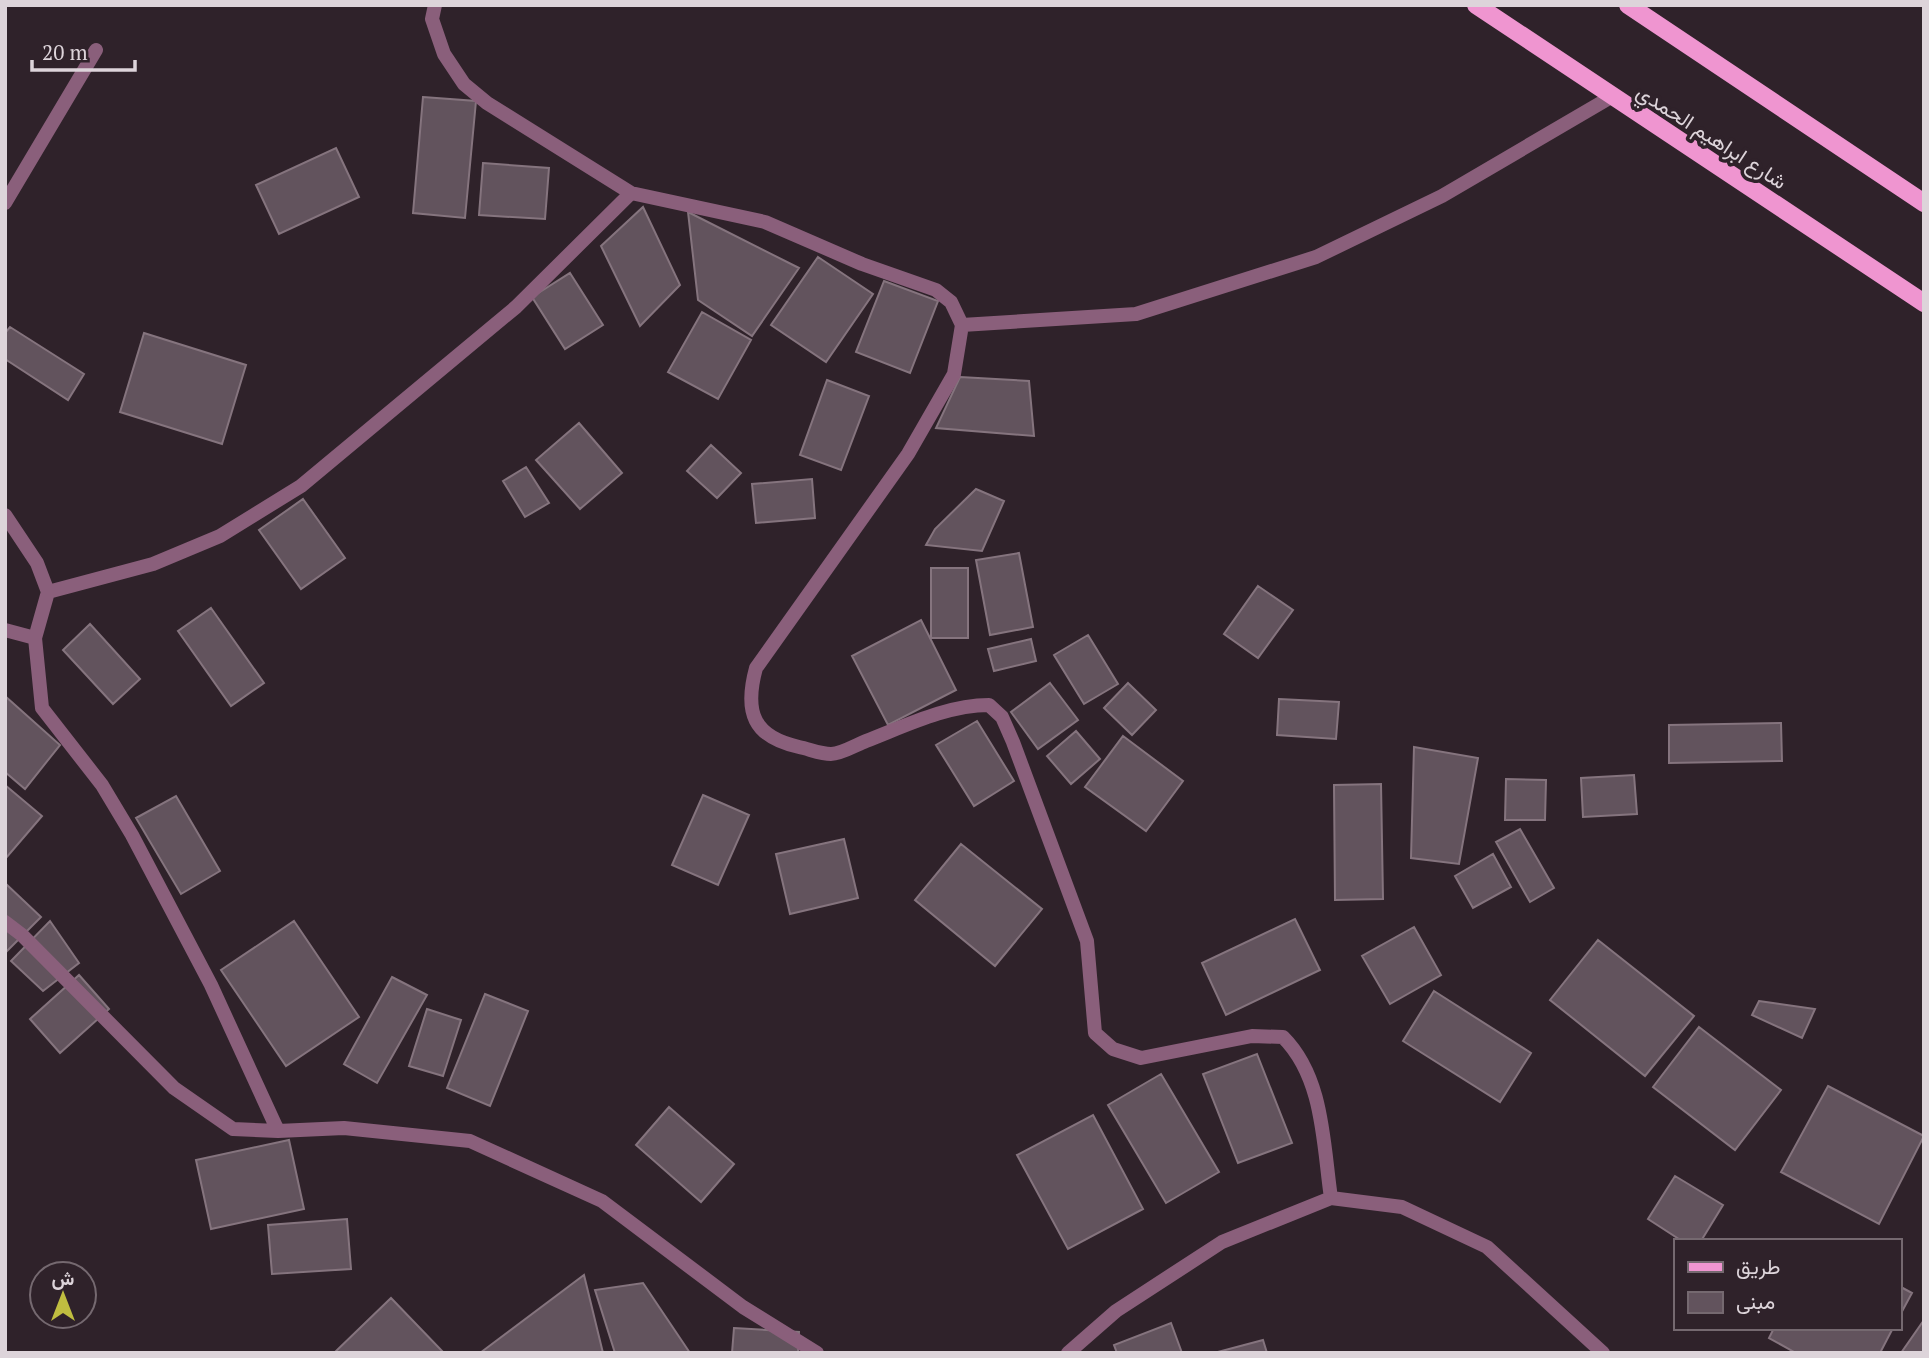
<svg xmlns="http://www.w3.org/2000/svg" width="1929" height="1358" font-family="'PT Serif',Vazirmatn,serif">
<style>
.building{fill:#62535d;stroke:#85747e;stroke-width:2}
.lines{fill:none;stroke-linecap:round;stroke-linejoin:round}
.street{stroke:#8a5f7b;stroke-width:14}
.primary{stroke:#ef95d0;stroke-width:18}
.labels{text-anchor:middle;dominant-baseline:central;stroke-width:7;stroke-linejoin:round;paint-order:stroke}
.street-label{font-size:21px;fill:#ddd4da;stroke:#2f222a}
</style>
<rect width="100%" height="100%" fill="#2f222a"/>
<!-- building -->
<path class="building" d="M 423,97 L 476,101 L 465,218 L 413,213 Z
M 336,148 L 359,197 L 279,234 L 256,185 Z
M 483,163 L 549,168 L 545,219 L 479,215 Z
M 643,207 L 680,285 L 640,326 L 601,246 Z
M 688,212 L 799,268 L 752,336 L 698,300 Z
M 818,257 L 873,294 L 826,362 L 771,325 Z
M 570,273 L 603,325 L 565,349 L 532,297 Z
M 884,281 L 938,301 L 910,373 L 856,352 Z
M 702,312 L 751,340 L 718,399 L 668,372 Z
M 10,327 L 84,374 L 68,400 L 5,359 L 5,333 Z
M 144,333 L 246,365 L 222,444 L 120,412 Z
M 960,377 L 1029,381 L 1034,436 L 936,428 Z
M 827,380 L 869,396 L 841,470 L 800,455 Z
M 579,423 L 622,473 L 580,509 L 536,460 Z
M 711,445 L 741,473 L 717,498 L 687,471 Z
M 526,467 L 549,503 L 525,517 L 503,481 Z
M 812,479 L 815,518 L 756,523 L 752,484 Z
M 976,489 L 1004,501 L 982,551 L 926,545 L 935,529 Z
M 303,499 L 345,558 L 301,589 L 259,530 Z
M 1019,553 L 1033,627 L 990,635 L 976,560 Z
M 931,568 L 968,568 L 968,638 L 931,638 Z
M 1258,586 L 1293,610 L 1258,658 L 1224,634 Z
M 211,608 L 264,683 L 231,706 L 178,631 Z
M 921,620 L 956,690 L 888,725 L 852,656 Z
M 90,624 L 140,679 L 113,704 L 63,650 Z
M 1088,635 L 1118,684 L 1084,704 L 1054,655 Z
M 1031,639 L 1036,661 L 994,671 L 988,649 Z
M 1050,683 L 1078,720 L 1038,749 L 1011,712 Z
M 1128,683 L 1156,710 L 1132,735 L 1104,708 Z
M 5,696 L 60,745 L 25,789 L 5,772 Z
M 1279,699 L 1339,702 L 1336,739 L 1277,735 Z
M 977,721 L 1014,781 L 974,806 L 936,745 Z
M 1781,723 L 1782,761 L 1669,763 L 1669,725 Z
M 1076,731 L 1100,759 L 1071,784 L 1047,756 Z
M 1123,736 L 1183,781 L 1146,831 L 1085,787 Z
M 1414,747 L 1478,758 L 1459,864 L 1411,858 Z
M 1634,775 L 1637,814 L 1583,817 L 1581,778 Z
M 1506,779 L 1546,780 L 1545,820 L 1505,820 Z
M 1381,784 L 1383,899 L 1335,900 L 1334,785 Z
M 5,785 L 42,816 L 6,858 L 5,858 Z
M 703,795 L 749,815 L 718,885 L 672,865 Z
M 176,796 L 220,871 L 181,894 L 136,818 Z
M 1520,829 L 1554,888 L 1530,902 L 1496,842 Z
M 844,839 L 858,898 L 790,914 L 776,854 Z
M 961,844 L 1042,909 L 995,966 L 915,900 Z
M 1493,854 L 1511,887 L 1473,908 L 1455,876 Z
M 5,883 L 41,917 L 7,951 L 5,949 Z
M 1295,919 L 1320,970 L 1226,1015 L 1202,963 Z
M 50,921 L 79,963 L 43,991 L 11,961 Z
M 294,921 L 359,1017 L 286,1066 L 221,970 Z
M 1414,927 L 1441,975 L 1390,1004 L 1362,956 Z
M 1598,940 L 1694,1016 L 1645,1076 L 1550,1000 Z
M 79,975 L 109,1009 L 60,1053 L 30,1019 Z
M 392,977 L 427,995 L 377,1083 L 344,1064 Z
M 1434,991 L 1531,1053 L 1500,1102 L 1403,1041 Z
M 485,994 L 528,1011 L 490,1106 L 447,1088 Z
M 1759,1001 L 1815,1009 L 1802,1038 L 1752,1015 Z
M 427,1009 L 461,1020 L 443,1076 L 409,1066 Z
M 1699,1027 L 1781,1090 L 1735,1150 L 1653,1087 Z
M 1257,1054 L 1292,1143 L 1238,1163 L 1203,1074 Z
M 1161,1074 L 1219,1172 L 1166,1203 L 1108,1105 Z
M 1828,1086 L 1924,1136 L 1879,1224 L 1781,1172 Z
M 669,1107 L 734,1164 L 701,1202 L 636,1145 Z
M 1093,1115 L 1143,1209 L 1068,1249 L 1017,1155 Z
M 289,1140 L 304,1209 L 211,1229 L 196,1160 Z
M 1675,1176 L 1723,1205 L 1701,1241 L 1682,1241 L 1648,1219 Z
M 347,1219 L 351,1269 L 272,1274 L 268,1225 Z
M 584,1275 L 603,1353 L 480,1353 Z
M 643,1283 L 690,1353 L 615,1353 L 595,1290 Z
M 1899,1286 L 1912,1293 L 1899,1317 Z
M 391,1298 L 444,1353 L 334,1353 Z
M 1924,1320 L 1924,1353 L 1901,1353 Z
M 1171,1323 L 1182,1353 L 1117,1353 L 1114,1345 Z
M 734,1328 L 799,1332 L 798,1353 L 732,1353 Z
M 1774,1328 L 1893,1328 L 1880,1353 L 1796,1353 L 1769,1338 Z
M 1263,1340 L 1267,1353 L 1214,1353 Z"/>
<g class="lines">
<!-- street -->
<path class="street" d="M 435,5 L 432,19 L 444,54 L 464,84 L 487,103 L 631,193 L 765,222 L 862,264 L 936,290 L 951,302 L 962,325 L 954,374 L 908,454 L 756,668 C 744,712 753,737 799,747 C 809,749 821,754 831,754 C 841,754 856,745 866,741 C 905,726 947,705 989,705 L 1002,717 L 1013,742 L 1087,941 L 1095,1033 L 1113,1049 L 1141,1058 L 1252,1036 L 1283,1037 C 1324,1078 1323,1144 1331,1198
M 5,203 L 96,50
M 962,325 L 1136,314 L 1316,257 L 1442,196 L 1611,97
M 5,515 L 37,563 L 48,592 L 35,638 L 42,708 L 102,785 L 132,835 L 211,985 L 278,1131 L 344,1128 L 470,1141 L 602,1201 L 743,1307 L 817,1353
M 48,592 L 153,564 L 220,536 L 301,486 L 516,307 L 631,193
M 5,630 L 35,638
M 5,922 L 22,935 L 174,1088 L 233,1129 L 278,1131
M 1068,1353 L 1116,1311 L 1222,1242 L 1331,1198 L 1402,1207 L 1487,1247 L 1603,1353"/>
<!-- primary -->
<path class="primary" d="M 1476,5 L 1924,303
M 1628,5 L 1924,203"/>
</g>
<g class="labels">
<!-- street labels -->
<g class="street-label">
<text transform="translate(1712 136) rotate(33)">شارع ابراهيم الحمدي</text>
</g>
</g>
<!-- border -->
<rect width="1929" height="1358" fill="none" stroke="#ddd4da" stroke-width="14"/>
<!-- legend -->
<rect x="1674" y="1239" width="228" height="91" fill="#2f222a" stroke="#756970" stroke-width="2"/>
<rect x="1688" y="1262" width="35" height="10" fill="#ef95d0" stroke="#756970" stroke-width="2"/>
<text x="1736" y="1274" font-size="21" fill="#ddd4da">طريق</text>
<rect x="1688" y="1292" width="35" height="21" fill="#62535d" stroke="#756970" stroke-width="2"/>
<text x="1736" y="1309" font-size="21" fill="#ddd4da">مبنى</text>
<!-- north arrow -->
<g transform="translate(63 1295)"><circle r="33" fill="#2f222a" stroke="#756970" stroke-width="2"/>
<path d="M0-5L12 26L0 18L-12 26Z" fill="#c0be40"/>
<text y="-10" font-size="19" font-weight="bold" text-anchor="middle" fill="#ddd4da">ش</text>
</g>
<!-- scale -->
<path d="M32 60v10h103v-10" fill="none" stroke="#ddd4da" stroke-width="3.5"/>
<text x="42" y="60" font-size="21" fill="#ddd4da" stroke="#2f222a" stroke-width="5" paint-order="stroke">20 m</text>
</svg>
